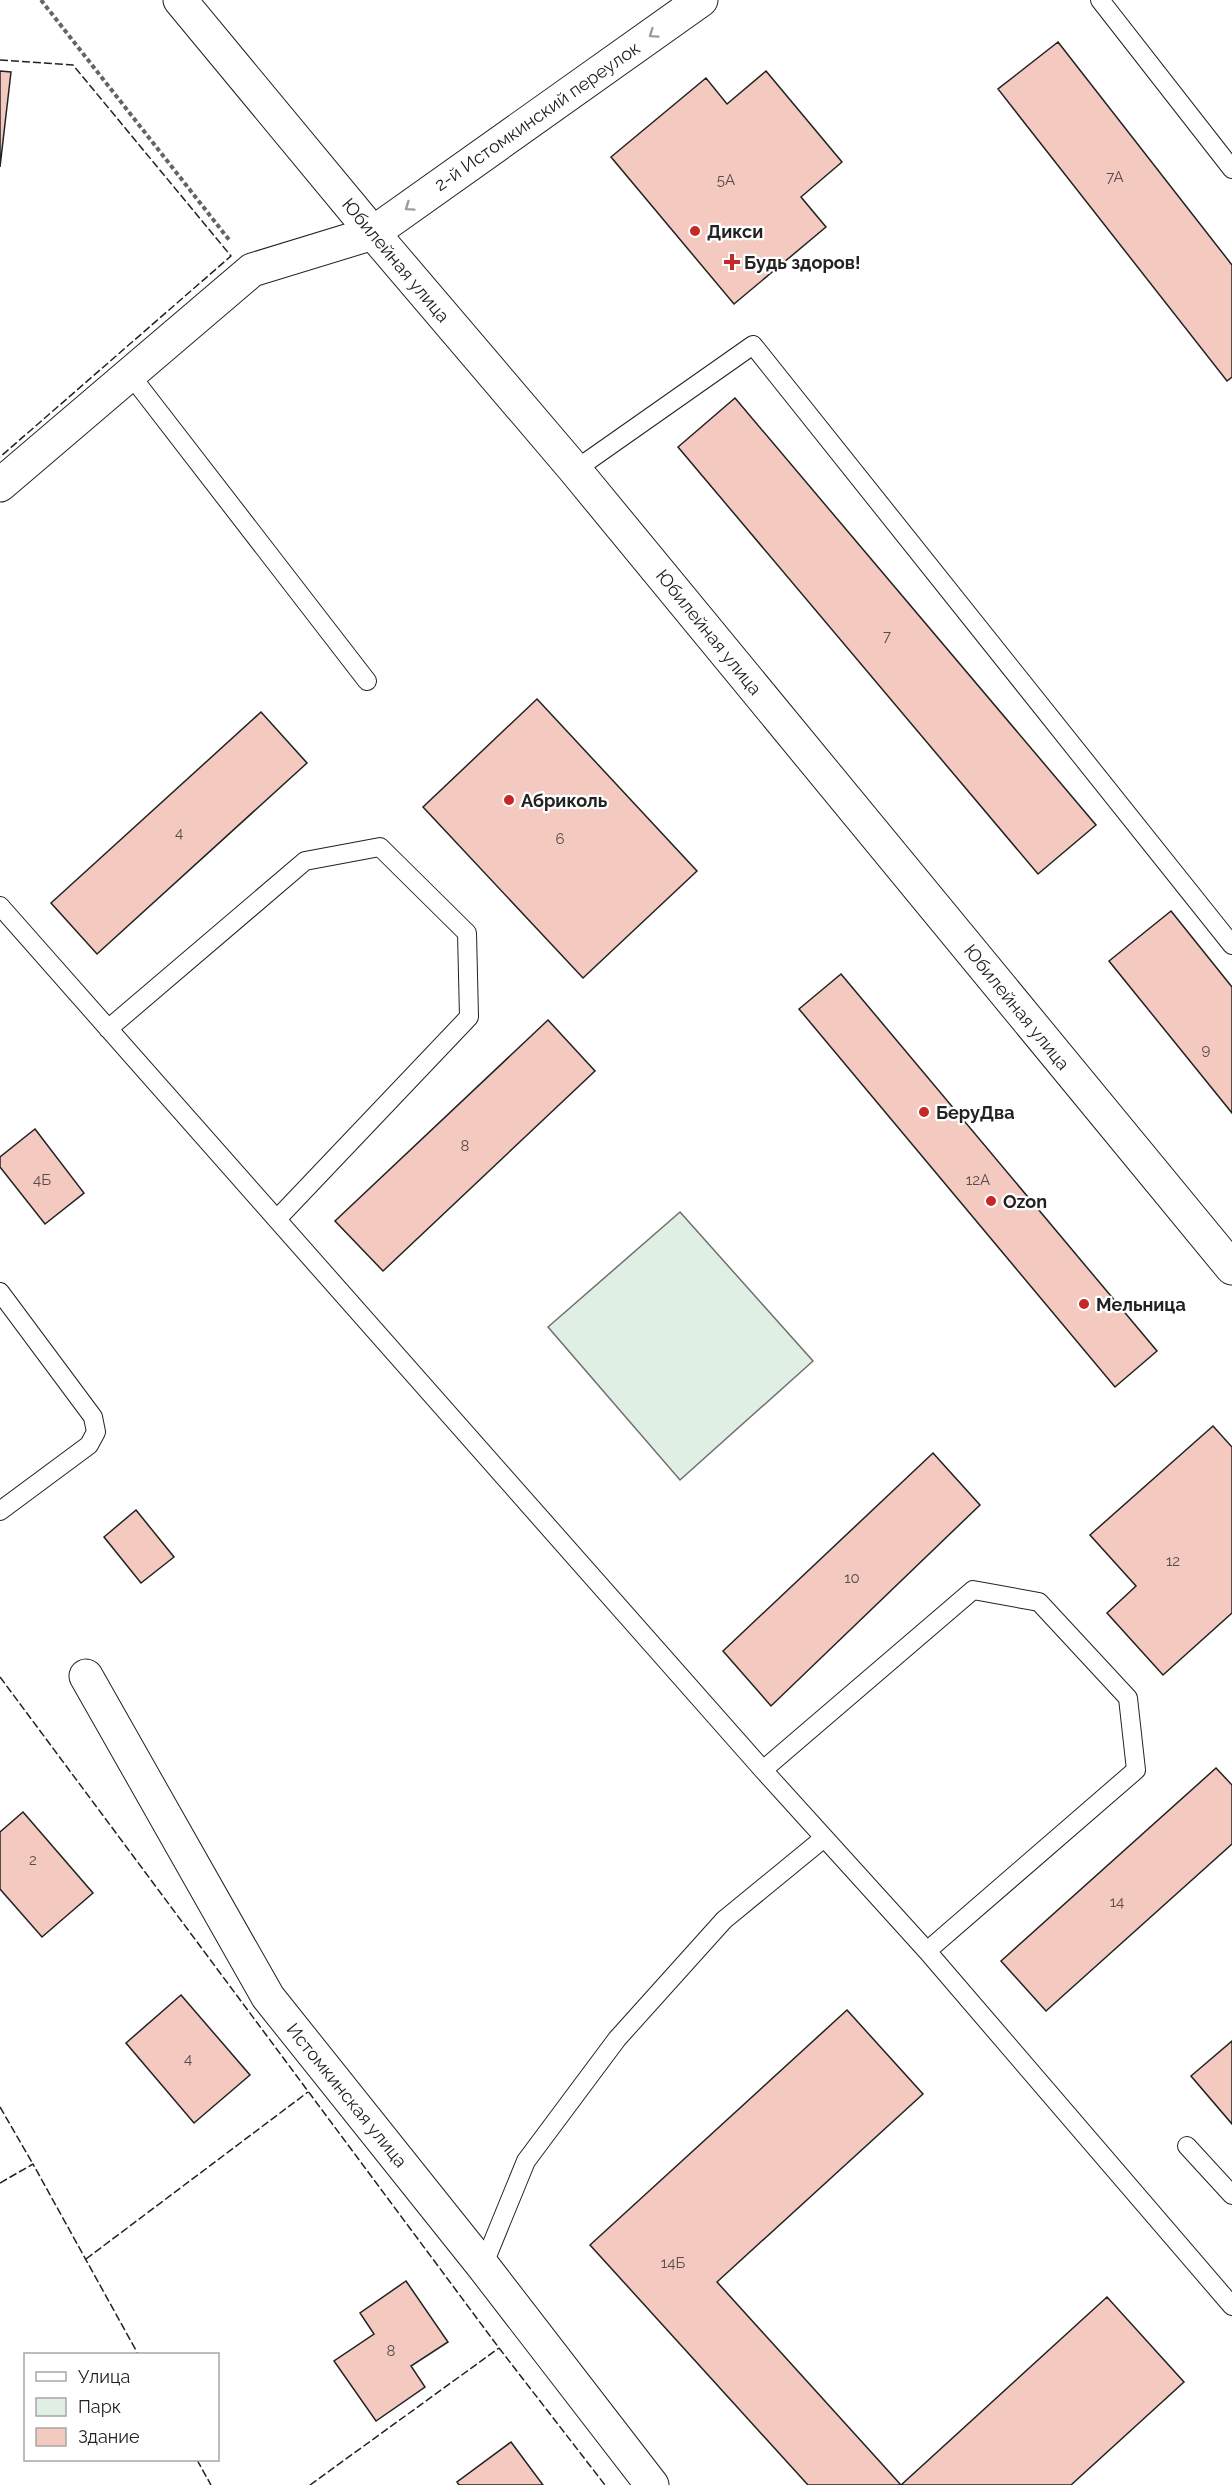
<svg xmlns="http://www.w3.org/2000/svg" width="1232" height="2485" font-family="Raleway,sans-serif">
<style>
.green{fill:#e0efe3;stroke:#6f6f6f;stroke-width:1.5}
.building{fill:#f3c9c0;stroke:#222;stroke-width:1.5}
.lines{fill:none;stroke-linecap:round;stroke-linejoin:round}
.service-casing{stroke:#222;stroke-width:20}
.minor-casing{stroke:#222;stroke-width:35}
.tertiary-casing{stroke:#222;stroke-width:35}
.path{stroke:#646464;stroke-width:4;stroke-dasharray:4.5 3;stroke-linecap:butt}
.service{stroke:#fff;stroke-width:18}
.minor{stroke:#fff;stroke-width:33}
.tertiary{stroke:#fff;stroke-width:33}
.fence{stroke:#222;stroke-width:1.5;stroke-dasharray:8 3;stroke-linecap:butt}
.oneway{stroke:#9c9c9c}
.poi-dot{fill:#c62828;stroke:#fff;stroke-width:2}
.labels{text-anchor:middle;dominant-baseline:central;stroke-width:4.5;stroke-linejoin:round;paint-order:stroke}
.number-label{font-size:15px;fill:#564c4a}
.street-label{font-size:18px;fill:#222;stroke:#fff}
.poi-label{font-size:18px;font-weight:bold;fill:#222;stroke:#fff;text-anchor:start}
</style>
<rect width="100%" height="100%" fill="#fff"/>
<!-- green -->
<path class="green" d="M 680,1212 L 813,1361 L 680,1480 L 548,1327 Z"/>
<!-- building -->
<path class="building" d="M 1058,42 L 1232,265 L 1232,377 L 1227,381 L 998,89 Z
M 0,71 L 11,72 L 0,167 Z
M 766,71 L 842,162 L 801,197 L 826,227 L 734,304 L 611,157 L 706,78 L 727,104 Z
M 735,398 L 1096,825 L 1038,874 L 678,447 Z
M 537,699 L 697,871 L 583,978 L 423,807 Z
M 261,712 L 307,763 L 97,954 L 51,903 Z
M 1171,911 L 1232,987 L 1232,1113 L 1109,961 Z
M 841,974 L 1157,1351 L 1115,1387 L 799,1009 Z
M 548,1020 L 595,1071 L 383,1271 L 335,1221 Z
M 35,1129 L 84,1193 L 45,1224 L 0,1167 L 0,1157 Z
M 1213,1426 L 1232,1447 L 1232,1613 L 1163,1675 L 1107,1613 L 1136,1586 L 1090,1535 Z
M 933,1453 L 980,1505 L 771,1706 L 723,1651 Z
M 136,1510 L 174,1557 L 141,1583 L 104,1537 Z
M 1216,1768 L 1232,1785 L 1232,1844 L 1046,2011 L 1001,1961 Z
M 23,1812 L 93,1893 L 42,1937 L 0,1889 L 0,1832 Z
M 181,1995 L 250,2075 L 194,2123 L 126,2043 Z
M 847,2010 L 923,2094 L 717,2282 L 901,2485 L 1107,2297 L 1184,2382 L 1071,2485 L 808,2485 L 590,2245 Z
M 1232,2041 L 1232,2124 L 1191,2076 Z
M 406,2281 L 448,2342 L 411,2366 L 425,2387 L 376,2421 L 334,2361 L 374,2334 L 360,2313 Z
M 511,2442 L 543,2485 L 459,2485 L 457,2482 Z"/>
<g class="lines">
<!-- service casing -->
<g class="service-casing">
<path id="service" d="M 1100,0 L 1232,169
M 129,373 L 367,681
M 575,470 L 753,345 L 1232,945
M 0,906 L 763,1770 L 927,1951 L 1232,2306
M 108,1029 L 305,861 L 380,847 L 467,933 L 469,1017 L 277,1219
M 0,1292 L 93,1417 L 96,1432 L 89,1445 L 0,1511
M 763,1770 L 973,1590 L 1039,1602 L 1128,1698 L 1136,1770 L 927,1951
M 1187,2146 L 1232,2195
M 483,2266 L 526,2161 L 617,2039 L 724,1920 L 824,1838"/>
</g>
<!-- minor casing -->
<g class="minor-casing">
<path id="minor" d="M 0,485 L 252,270 L 373,233 L 575,470 L 1232,1268
M 86,1676 L 268,1997 L 483,2266 L 652,2485"/>
</g>
<!-- tertiary casing -->
<g class="tertiary-casing">
<path id="tertiary" d="M 180,0 L 373,233 L 701,0"/>
</g>
<!-- path -->
<path class="path" d="M 41,0 L 230,241"/>
<!-- service -->
<use href="#service" class="service"/>
<!-- minor -->
<use href="#minor" class="minor"/>
<!-- tertiary -->
<use href="#tertiary" class="tertiary"/>
<!-- fence -->
<path class="fence" d="M 0,60 L 73,65 L 231,256 L 0,457
M 0,1677 L 499,2348 L 605,2485
M 0,2107 L 33,2164
M 0,2183 L 33,2164 L 138,2354
M 86,2259 L 308,2092
M 197,2460 L 211,2485
M 310,2485 L 499,2348"/>
</g>
<!-- one-way arrows -->
<defs><path id="oneway-chevron" d="M-2-3.5L2.5 0L-2 3.5" fill="none" stroke-width="1.6" stroke-linecap="round" stroke-linejoin="round" transform="scale(1.5)"/></defs>
<g class="oneway">
<use href="#oneway-chevron" transform="translate(653 34) rotate(145)"/>
<use href="#oneway-chevron" transform="translate(409 207) rotate(145)"/>
</g>
<!-- markers -->
<g class="poi-dot">
<circle cx="695" cy="231" r="6"/>
<path d="M729 253h6v6h6v6h-6v6h-6v-6h-6v-6h6z"/>
<circle cx="509" cy="800" r="6"/>
<circle cx="924" cy="1112" r="6"/>
<circle cx="991" cy="1201" r="6"/>
<circle cx="1084" cy="1304" r="6"/>
</g>
<g class="labels">
<!-- number labels -->
<g class="number-label">
<text x="1115" y="177">7А</text>
<text x="726" y="180">5А</text>
<text x="887" y="636">7</text>
<text x="179" y="833">4</text>
<text x="560" y="839">6</text>
<text x="1206" y="1050">9</text>
<text x="465" y="1146">8</text>
<text x="42" y="1180">4Б</text>
<text x="978" y="1180">12А</text>
<text x="1173" y="1561">12</text>
<text x="852" y="1578">10</text>
<text x="33" y="1860">2</text>
<text x="1117" y="1902">14</text>
<text x="188" y="2059">4</text>
<text x="673" y="2263">14Б</text>
<text x="391" y="2351">8</text>
</g>
<!-- street labels -->
<g class="street-label">
<text transform="translate(537 116) rotate(-35)">2-й Истомкинский переулок</text>
<text transform="translate(396 260) rotate(50)">Юбилейная улица</text>
<text transform="translate(709 632) rotate(51)">Юбилейная улица</text>
<text transform="translate(1017 1007) rotate(51)">Юбилейная улица</text>
<text transform="translate(347 2095) rotate(51)">Истомкинская улица</text>
</g>
<!-- poi labels -->
<g class="poi-label">
<text x="707" y="231">Дикси</text>
<text x="744" y="262">Будь здоров!</text>
<text x="521" y="800">Абриколь</text>
<text x="936" y="1112">БеруДва</text>
<text x="1003" y="1201">Ozon</text>
<text x="1096" y="1304">Мельница</text>
</g>
</g>
<!-- legend -->
<rect x="24" y="2353" width="195" height="108" fill="#ffffff" stroke="#a7a7a7" stroke-width="1.5"/>
<rect x="36" y="2372" width="30" height="9" fill="#ffffff" stroke="#a7a7a7" stroke-width="1.5"/>
<text x="78" y="2383" font-size="18" fill="#222222">Улица</text>
<rect x="36" y="2398" width="30" height="18" fill="#e0efe3" stroke="#a7a7a7" stroke-width="1.5"/>
<text x="78" y="2413" font-size="18" fill="#222222">Парк</text>
<rect x="36" y="2428" width="30" height="18" fill="#f3c9c0" stroke="#a7a7a7" stroke-width="1.5"/>
<text x="78" y="2443" font-size="18" fill="#222222">Здание</text>
</svg>
